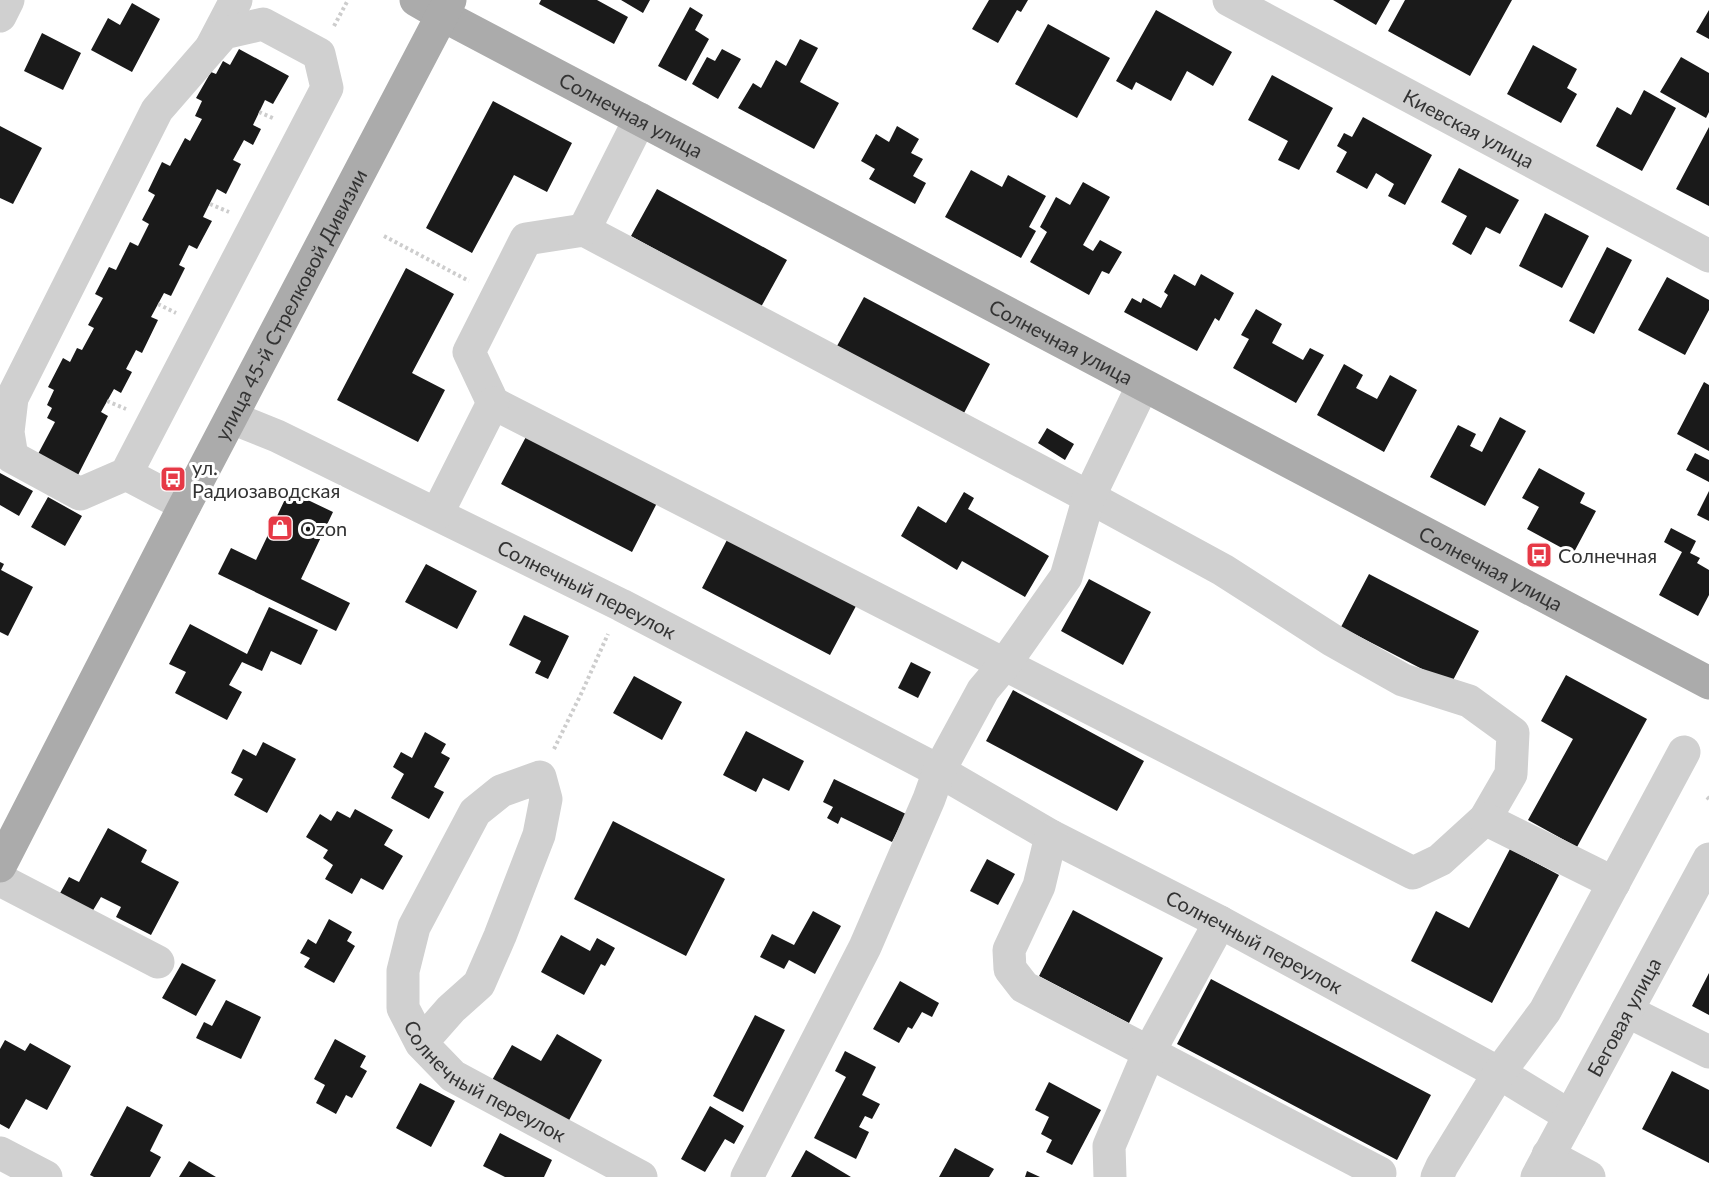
<svg xmlns="http://www.w3.org/2000/svg" width="1709" height="1177" font-family="Lato,sans-serif">
<style>
.building{fill:#1a1a1a}
.lines{fill:none;stroke-linecap:round;stroke-linejoin:round}
.path{stroke:#cdcdcd;stroke-width:4;stroke-dasharray:3 3;stroke-linecap:butt}
.minor{stroke:#d0d0d0;stroke-width:33}
.major{stroke:#ababab;stroke-width:33}
.labels{text-anchor:middle;dominant-baseline:central;stroke-width:6;stroke-linejoin:round;paint-order:stroke}
.street-label{font-size:20px;fill:#333;stroke:#fff}
.poi-label{font-size:20px;fill:#333;stroke:#fff;text-anchor:start}
</style>
<rect width="100%" height="100%" fill="#fff"/>
<!-- building -->
<path class="building" d="M 541,0 L 597,0 L 628,17 L 614,44 L 539,4 Z
M 621,0 L 650,0 L 643,13 Z
M 989,0 L 1028,0 L 1021,12 L 1017,10 L 998,43 L 972,29 Z
M 1333,0 L 1390,0 L 1376,25 Z
M 1405,0 L 1512,0 L 1470,76 L 1388,31 Z
M 132,3 L 160,19 L 132,72 L 91,50 L 108,18 L 120,25 Z
M 690,7 L 703,15 L 695,30 L 709,39 L 686,81 L 658,66 Z
M 1156,10 L 1232,52 L 1213,86 L 1187,71 L 1171,101 L 1136,82 L 1132,90 L 1116,81 Z
M 1709,10 L 1709,39 L 1696,32 Z
M 1048,24 L 1110,58 L 1077,118 L 1015,84 Z
M 42,33 L 81,53 L 63,90 L 24,71 Z
M 800,39 L 818,48 L 800,82 L 839,103 L 814,149 L 738,108 L 753,83 L 761,88 L 776,60 L 786,66 Z
M 1533,45 L 1577,69 L 1567,88 L 1577,94 L 1561,123 L 1507,94 Z
M 239,49 L 289,76 L 273,104 L 265,100 L 253,125 L 261,129 L 253,145 L 244,140 L 233,160 L 241,164 L 226,194 L 217,189 L 203,217 L 212,221 L 197,249 L 189,245 L 179,265 L 185,268 L 171,296 L 164,293 L 151,317 L 158,320 L 142,353 L 136,350 L 126,369 L 132,372 L 121,393 L 114,389 L 101,412 L 108,416 L 78,475 L 38,454 L 55,422 L 47,418 L 52,408 L 47,405 L 54,390 L 48,387 L 63,358 L 70,362 L 77,348 L 82,350 L 94,328 L 88,325 L 103,298 L 95,294 L 109,267 L 116,270 L 130,242 L 138,246 L 149,224 L 142,220 L 155,195 L 148,191 L 162,162 L 170,166 L 185,138 L 190,141 L 202,119 L 195,116 L 202,101 L 196,98 L 211,72 L 216,74 L 223,61 L 230,65 Z
M 722,49 L 741,59 L 718,99 L 692,84 L 707,57 L 715,61 Z
M 1681,57 L 1709,73 L 1709,112 L 1706,118 L 1660,92 Z
M 1272,75 L 1333,108 L 1299,170 L 1278,160 L 1288,141 L 1248,120 Z
M 1644,90 L 1676,108 L 1642,171 L 1596,146 L 1617,107 L 1631,115 Z
M 493,101 L 572,143 L 547,192 L 514,175 L 472,253 L 426,228 Z
M 1363,117 L 1432,155 L 1405,205 L 1388,196 L 1394,184 L 1376,173 L 1367,189 L 1336,172 L 1347,152 L 1337,146 L 1344,133 L 1352,137 Z
M 0,126 L 42,148 L 13,204 L 0,198 Z
M 897,126 L 919,139 L 911,153 L 923,159 L 913,176 L 926,183 L 915,204 L 869,179 L 875,169 L 861,161 L 876,134 L 889,142 Z
M 1709,127 L 1709,206 L 1676,189 Z
M 1459,168 L 1519,200 L 1500,234 L 1486,227 L 1471,255 L 1452,244 L 1467,216 L 1441,202 Z
M 971,170 L 1002,187 L 1008,175 L 1046,196 L 1029,227 L 1036,231 L 1021,258 L 945,217 Z
M 1083,182 L 1110,197 L 1083,245 L 1093,251 L 1100,240 L 1122,252 L 1109,274 L 1102,271 L 1089,295 L 1030,262 L 1047,232 L 1040,227 L 1056,197 L 1070,205 Z
M 657,189 L 787,260 L 761,307 L 631,236 Z
M 1545,213 L 1589,236 L 1562,288 L 1519,266 Z
M 1607,247 L 1632,260 L 1594,334 L 1569,321 Z
M 406,268 L 454,294 L 412,373 L 445,390 L 418,442 L 337,400 Z
M 1174,274 L 1195,286 L 1201,274 L 1234,293 L 1219,321 L 1215,318 L 1197,351 L 1124,312 L 1132,298 L 1141,303 L 1143,298 L 1161,308 L 1168,295 L 1164,292 Z
M 1667,277 L 1709,300 L 1709,310 L 1685,355 L 1638,330 Z
M 864,297 L 990,364 L 964,413 L 837,346 Z
M 1256,309 L 1282,324 L 1272,343 L 1303,360 L 1310,348 L 1324,355 L 1296,403 L 1233,368 L 1249,339 L 1241,335 Z
M 1344,364 L 1363,375 L 1356,388 L 1377,399 L 1390,375 L 1417,390 L 1384,452 L 1317,415 Z
M 1704,382 L 1709,385 L 1709,451 L 1677,434 Z
M 1500,417 L 1526,431 L 1485,506 L 1430,477 L 1458,425 L 1476,434 L 1470,446 L 1482,452 Z
M 1047,428 L 1074,444 L 1065,460 L 1038,443 Z
M 528,433 L 658,501 L 632,552 L 501,484 Z
M 1695,453 L 1709,460 L 1709,482 L 1686,470 Z
M 1539,468 L 1585,493 L 1580,503 L 1596,511 L 1573,554 L 1527,529 L 1539,507 L 1522,498 Z
M 0,473 L 33,491 L 19,516 L 0,505 Z
M 289,491 L 333,512 L 301,579 L 350,603 L 336,631 L 218,574 L 231,548 L 256,560 Z
M 1709,491 L 1709,521 L 1697,515 Z
M 964,492 L 974,498 L 968,509 L 1049,556 L 1025,597 L 962,561 L 957,570 L 901,536 L 918,506 L 946,523 Z
M 48,497 L 82,516 L 65,546 L 31,527 Z
M 1671,528 L 1696,541 L 1690,553 L 1700,558 L 1697,563 L 1709,570 L 1709,595 L 1698,616 L 1659,595 L 1682,552 L 1664,542 Z
M 728,538 L 856,606 L 830,655 L 702,588 Z
M 0,562 L 4,564 L 1,570 L 33,587 L 8,636 L 0,632 Z
M 426,564 L 477,591 L 457,629 L 405,602 Z
M 1369,574 L 1479,631 L 1451,684 L 1341,627 Z
M 1089,579 L 1151,612 L 1123,665 L 1061,631 Z
M 269,607 L 318,630 L 301,665 L 271,651 L 262,671 L 242,662 L 229,685 L 242,692 L 227,720 L 175,693 L 186,672 L 169,664 L 190,624 L 247,654 Z
M 524,615 L 569,636 L 548,679 L 535,673 L 541,661 L 509,645 Z
M 911,662 L 931,672 L 918,698 L 898,688 Z
M 1566,675 L 1647,719 L 1577,847 L 1528,820 L 1573,739 L 1541,721 Z
M 634,676 L 682,702 L 662,740 L 613,713 Z
M 1013,690 L 1144,761 L 1117,811 L 986,741 Z
M 746,731 L 804,761 L 789,791 L 763,778 L 756,792 L 723,775 Z
M 425,732 L 446,744 L 441,753 L 450,758 L 434,787 L 444,792 L 429,819 L 391,798 L 404,774 L 393,767 L 401,752 L 412,758 Z
M 263,742 L 296,759 L 267,813 L 234,795 L 243,779 L 231,773 L 243,749 L 256,756 Z
M 834,779 L 906,814 L 892,842 L 841,817 L 838,824 L 827,818 L 833,807 L 823,802 Z
M 355,809 L 393,830 L 384,845 L 403,856 L 383,890 L 361,878 L 352,894 L 325,879 L 333,865 L 323,858 L 328,850 L 306,837 L 320,814 L 331,821 L 337,811 L 350,818 Z
M 613,821 L 725,879 L 686,956 L 574,899 Z
M 108,828 L 147,850 L 141,862 L 179,882 L 151,935 L 116,917 L 121,907 L 101,897 L 92,912 L 59,895 L 69,877 L 79,882 Z
M 1510,849 L 1559,875 L 1492,1003 L 1411,961 L 1436,911 L 1469,928 Z
M 987,859 L 1015,874 L 998,905 L 970,891 Z
M 1073,910 L 1163,958 L 1129,1023 L 1039,976 Z
M 813,911 L 841,926 L 815,974 L 789,960 L 784,969 L 760,957 L 772,934 L 794,945 Z
M 329,919 L 352,932 L 347,941 L 355,946 L 334,983 L 304,967 L 310,958 L 300,953 L 308,939 L 316,944 Z
M 561,935 L 590,951 L 597,938 L 615,948 L 605,966 L 601,964 L 584,995 L 541,972 Z
M 182,963 L 216,980 L 196,1016 L 162,998 Z
M 1709,973 L 1709,1015 L 1692,1006 Z
M 1211,979 L 1431,1095 L 1397,1160 L 1177,1044 Z
M 900,981 L 939,1003 L 932,1017 L 922,1012 L 912,1029 L 908,1027 L 899,1043 L 873,1029 Z
M 226,1000 L 261,1017 L 241,1059 L 196,1038 L 204,1022 L 212,1026 Z
M 755,1015 L 785,1030 L 743,1112 L 713,1096 Z
M 557,1034 L 602,1060 L 567,1124 L 491,1082 L 512,1045 L 541,1061 Z
M 335,1039 L 366,1056 L 360,1067 L 367,1071 L 352,1098 L 346,1095 L 336,1114 L 316,1103 L 325,1085 L 314,1079 Z
M 5,1040 L 25,1051 L 30,1043 L 71,1066 L 47,1110 L 26,1099 L 9,1129 L 0,1124 L 0,1049 Z
M 845,1051 L 876,1067 L 862,1095 L 880,1104 L 872,1119 L 865,1116 L 859,1127 L 869,1132 L 856,1159 L 814,1138 L 846,1077 L 835,1071 Z
M 1672,1071 L 1709,1090 L 1709,1163 L 1642,1129 Z
M 1049,1082 L 1101,1110 L 1072,1165 L 1046,1152 L 1052,1140 L 1041,1134 L 1049,1117 L 1035,1110 Z
M 420,1083 L 455,1101 L 431,1147 L 396,1128 Z
M 127,1106 L 163,1125 L 150,1151 L 161,1157 L 150,1177 L 94,1177 L 90,1175 Z
M 710,1106 L 744,1126 L 734,1144 L 725,1139 L 705,1172 L 681,1159 Z
M 500,1133 L 552,1160 L 544,1177 L 505,1177 L 483,1166 Z
M 955,1148 L 994,1169 L 989,1177 L 939,1177 Z
M 806,1150 L 851,1177 L 791,1177 Z
M 189,1161 L 216,1177 L 179,1177 Z
M 1027,1171 L 1040,1177 L 1025,1177 Z"/>
<g class="lines">
<!-- path -->
<path class="path" d="M 334,26 L 348,0
M 259,112 L 275,119
M 210,204 L 229,212
M 384,236 L 469,281
M 158,304 L 176,313
M 107,401 L 126,409
M 554,749 L 582,692 L 608,634
M 1707,797 L 1709,799"/>
<!-- minor -->
<g class="minor">
<path id="s1" d="M 1229,0 L 1709,256"/>
<path d="M 0,16 L 8,0"/>
<path d="M 212,46 L 236,0"/>
<path d="M 584,230 L 1089,497 L 1223,570 L 1332,640 L 1403,680 L 1469,701 L 1513,733 L 1511,774 L 1485,819 L 1440,860 L 1413,873 L 493,403 L 469,352 L 526,239 Z"/>
<path d="M 584,230 L 640,119"/>
<path id="s2" d="M 232,418 L 277,436 L 621,605 L 939,771 L 1051,836 L 1220,922 L 1499,1073 L 1570,1116"/>
<path d="M 126,474 L 80,494 L 12,457 L 8,432 L 12,398 L 157,110 L 224,33 L 263,24 L 319,54 L 327,88 L 126,474 L 185,505"/>
<path d="M 437,514 L 493,403"/>
<path d="M 1485,819 L 1614,883"/>
<path d="M 1051,836 L 1039,886 L 1009,950 L 1010,969 L 1024,987 L 1380,1173"/>
<path d="M 0,880 L 158,962"/>
<path d="M 1627,1011 L 1709,1052"/>
<path id="s3" d="M 421,1043 L 451,1009 L 479,984 L 500,936 L 539,835 L 546,799 L 540,777 L 501,791 L 475,812 L 414,927 L 403,971 L 403,1008 L 421,1043 L 453,1076 L 641,1177"/>
<path d="M 0,1153 L 46,1177"/>
<path d="M 1548,1155 L 1589,1177"/>
<path d="M 747,1177 L 865,947 L 929,799 L 939,771 L 983,690 L 1004,665 L 1066,577 L 1089,497 L 1143,385"/>
<path d="M 1110,1177 L 1109,1146 L 1149,1052 L 1220,922"/>
<path d="M 1437,1177 L 1442,1166 L 1499,1073 L 1545,1011 L 1684,752"/>
<path id="s4" d="M 1537,1177 L 1709,859"/>
</g>
<!-- major -->
<g class="major">
<path id="s5" d="M 416,0 L 442,15 L 1709,683"/>
<path id="s6" d="M 0,866 L 185,505 L 450,0"/>
</g>
</g>
<!-- icons -->
<defs>
<g id="bus-square" transform="scale(1.35)"><rect x="-9" y="-9" width="18" height="18" rx="4" fill="#e63946" stroke="#fff"/><path d="M-5-6H5V4H4V6H2V4H-2V6H-4V4H-5ZM-3.5-4V0h7V-4ZM-3.5 1.2v1.5H-2V1.2ZM2 1.2v1.5H3.5V1.2Z" fill="#fff"/></g>
<g id="shop-square" transform="scale(1.35)"><rect x="-9" y="-9" width="18" height="18" rx="4" fill="#e63946" stroke="#fff"/><path d="M-5-2.5h2.3a2.7 3.5 0 0 1 5.4 0H5L5.5 6h-11ZM-1.5-2.5h3a1.5 2.3 0 0 0-3 0Z" fill="#fff"/></g>
</defs>
<g fill-rule="evenodd">
<use href="#bus-square" x="173" y="479"/>
<use href="#shop-square" x="280" y="528"/>
<use href="#bus-square" x="1539" y="555"/>
</g>
<g class="labels">
<!-- street labels -->
<g class="street-label">
<text stroke="none"><textPath href="#s5" startOffset="244">Солнечная улица</textPath></text>
<text stroke="none"><textPath href="#s1" startOffset="272">Киевская улица</textPath></text>
<text stroke="none"><textPath href="#s6" startOffset="632">улица 45-й Стрелковой Дивизии</textPath></text>
<text stroke="none"><textPath href="#s5" startOffset="730">Солнечная улица</textPath></text>
<text stroke="none"><textPath href="#s5" startOffset="1216">Солнечная улица</textPath></text>
<text stroke="none"><textPath href="#s2" startOffset="394">Солнечный переулок</textPath></text>
<text stroke="none"><textPath href="#s2" startOffset="1149">Солнечный переулок</textPath></text>
<text stroke="none"><textPath href="#s4" startOffset="182">Беговая улица</textPath></text>
<text stroke="none"><textPath href="#s3" startOffset="704">Солнечный переулок</textPath></text>
</g>
<!-- poi labels -->
<g class="poi-label">
<text x="192" y="467">ул.<tspan x="192" dy="23">Радиозаводская</tspan></text>
<text x="300" y="528">Ozon</text>
<text x="1558" y="555">Солнечная</text>
</g>
</g>
</svg>
